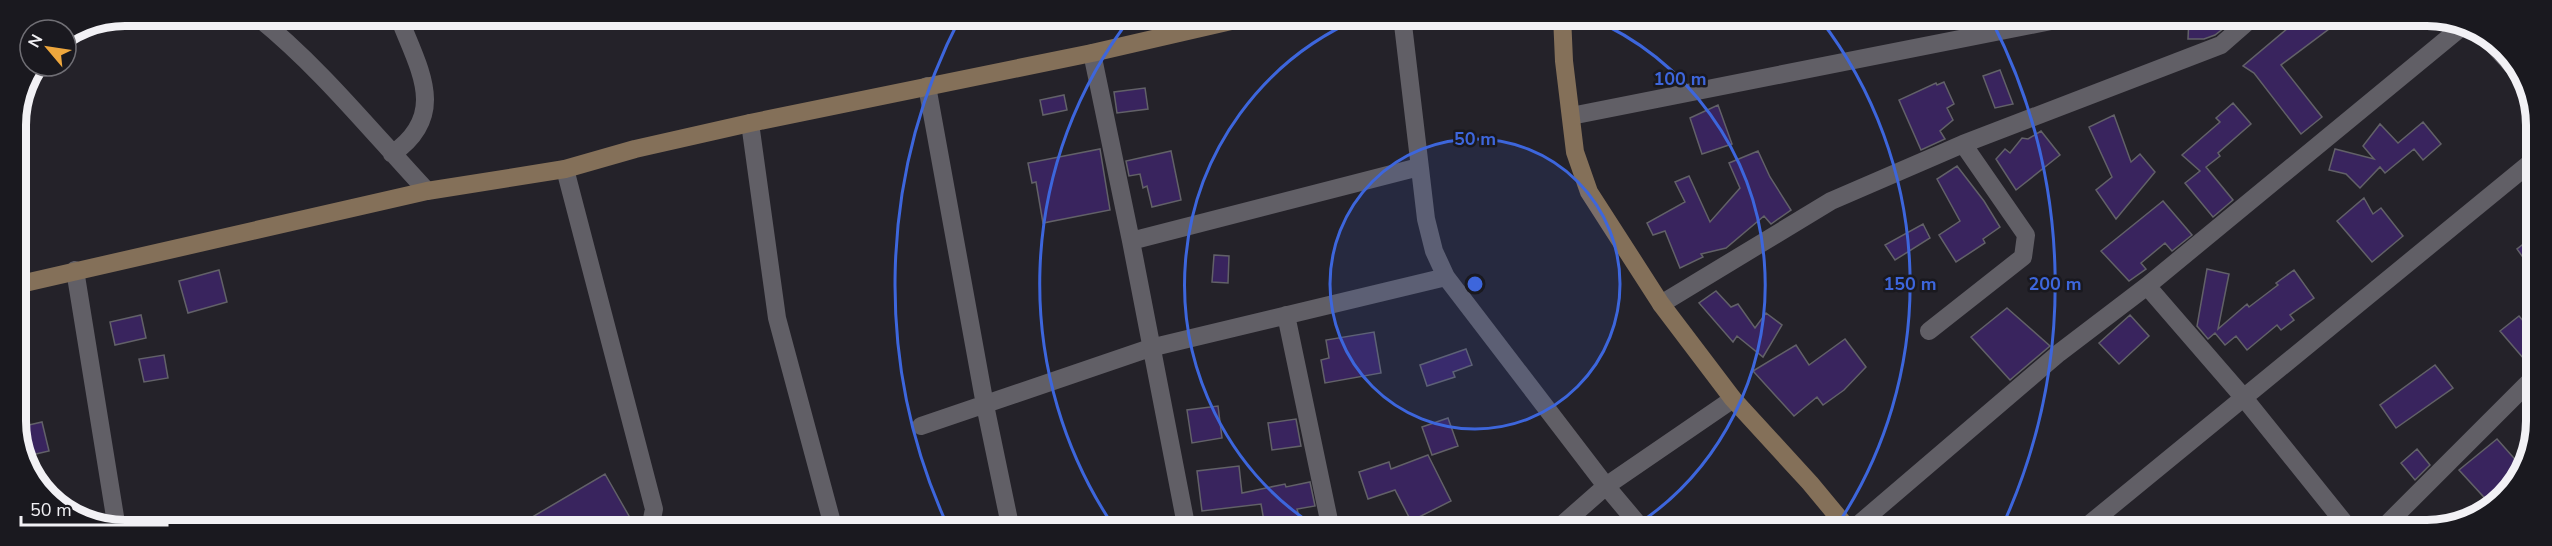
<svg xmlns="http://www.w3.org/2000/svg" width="2552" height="546" font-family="'Nunito Sans',sans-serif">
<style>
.building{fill:#39245e;stroke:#626168;stroke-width:1.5}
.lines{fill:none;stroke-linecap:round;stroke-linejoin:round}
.street{stroke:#615f66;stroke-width:18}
.secondary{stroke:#847059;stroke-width:18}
.ring{fill:none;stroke:#3d66dc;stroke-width:3}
.rim{fill:none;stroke:#f2f1f5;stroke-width:8}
.centre{fill:#3d66dc;stroke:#1a191f;stroke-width:3}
.ring-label{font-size:18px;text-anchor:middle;font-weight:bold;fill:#3d66dc;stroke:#1a191f;stroke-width:5;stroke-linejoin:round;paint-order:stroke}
</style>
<rect width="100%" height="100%" fill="#242229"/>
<!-- building -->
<path class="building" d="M 2189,17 L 2224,17 L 2224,28 L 2215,35 L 2204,39 L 2188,39 Z
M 2301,17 L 2345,17 L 2281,65 L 2322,117 L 2301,134 L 2254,73 L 2243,66 Z
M 2000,70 L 2013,104 L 1995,108 L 1983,76 Z
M 1944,82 L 1954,104 L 1947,108 L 1953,120 L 1940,131 L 1945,139 L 1921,150 L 1899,100 L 1936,83 L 1937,85 Z
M 1145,88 L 1148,109 L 1117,113 L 1114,92 Z
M 1064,95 L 1067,110 L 1043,115 L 1040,100 Z
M 2233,103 L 2251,124 L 2218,153 L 2220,156 L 2206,167 L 2233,200 L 2213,217 L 2185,183 L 2200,171 L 2182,155 L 2220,122 L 2216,118 Z
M 1718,105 L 1732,144 L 1702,154 L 1690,118 Z
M 2114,115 L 2131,162 L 2140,154 L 2155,172 L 2116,219 L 2096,190 L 2112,177 L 2089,127 Z
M 2423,122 L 2441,144 L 2423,160 L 2414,149 L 2385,173 L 2380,167 L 2360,188 L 2346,174 L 2329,170 L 2335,149 L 2374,159 L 2363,146 L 2380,124 L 2398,143 Z
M 2041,131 L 2060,155 L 2016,190 L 1996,159 L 2005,149 L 2010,153 L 2022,138 L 2028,139 Z
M 1100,149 L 1110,210 L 1043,223 L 1036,182 L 1032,183 L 1028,163 Z
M 1171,151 L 1181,200 L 1152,207 L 1147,186 L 1143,188 L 1140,174 L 1129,176 L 1126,161 Z
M 1758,151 L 1770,177 L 1791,210 L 1771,224 L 1764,216 L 1726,248 L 1701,254 L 1703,257 L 1680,268 L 1665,231 L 1653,235 L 1647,223 L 1685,202 L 1675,182 L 1689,176 L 1710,222 L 1740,188 L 1729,163 Z
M 1957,166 L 1984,201 L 2000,227 L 1983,239 L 1985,243 L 1956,262 L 1939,235 L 1960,221 L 1937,179 Z
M 2364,198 L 2373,214 L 2381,208 L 2403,236 L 2372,262 L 2337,221 Z
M 2163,201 L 2192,235 L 2172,251 L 2165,243 L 2141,263 L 2146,269 L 2129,281 L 2101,251 Z
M 1923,224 L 1930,238 L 1895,260 L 1885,245 Z
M 2535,235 L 2535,274 L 2517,249 Z
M 1214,255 L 1229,256 L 1228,283 L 1212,282 Z
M 2207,269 L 2229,274 L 2218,329 L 2247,304 L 2249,307 L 2278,285 L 2276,283 L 2294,270 L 2314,298 L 2290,315 L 2294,320 L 2281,330 L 2277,325 L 2247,350 L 2236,336 L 2225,345 L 2215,333 L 2208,339 L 2197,326 Z
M 219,270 L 227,302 L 188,313 L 179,281 Z
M 1716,291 L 1731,307 L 1738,304 L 1755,328 L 1766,313 L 1782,325 L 1763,357 L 1737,336 L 1733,342 L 1699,303 Z
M 2007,308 L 2050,346 L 2010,380 L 1971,337 Z
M 141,315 L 146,338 L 115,345 L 110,322 Z
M 2130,315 L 2149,336 L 2119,364 L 2099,343 Z
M 2519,316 L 2535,335 L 2535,365 L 2530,366 L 2500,331 Z
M 1374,332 L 1381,373 L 1325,383 L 1321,360 L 1329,358 L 1326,340 Z
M 1845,339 L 1866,367 L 1844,390 L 1823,405 L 1817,397 L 1794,416 L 1753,371 L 1796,345 L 1809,365 Z
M 1466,349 L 1472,365 L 1453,372 L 1455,377 L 1427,386 L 1420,365 Z
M 164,355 L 168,378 L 144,382 L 139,359 Z
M 2435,365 L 2453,388 L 2396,428 L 2380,405 Z
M 1218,406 L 1222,438 L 1192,443 L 1187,410 Z
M 1448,418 L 1458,446 L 1432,455 L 1422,427 Z
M 1296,419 L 1301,446 L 1272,450 L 1268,423 Z
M 42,422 L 49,451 L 27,456 L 20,427 Z
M 2497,439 L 2521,466 L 2500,504 L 2493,507 L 2459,470 Z
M 2417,449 L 2430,465 L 2415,480 L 2401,463 Z
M 1428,455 L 1451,501 L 1411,521 L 1395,490 L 1368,499 L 1359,472 L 1389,462 L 1391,469 Z
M 1239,466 L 1242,493 L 1285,484 L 1286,487 L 1310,482 L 1315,506 L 1297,509 L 1300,520 L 1265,527 L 1261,504 L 1202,511 L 1197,471 Z
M 605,474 L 633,523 L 622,529 L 512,529 Z"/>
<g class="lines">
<!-- street -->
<path class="street" d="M 255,15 C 319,66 371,131 427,191
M 1402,16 L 1426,219 L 1434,251 L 1446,277 L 1606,486 L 1643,530
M 2486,37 L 2518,72
M 1092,53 L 1131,241 L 1187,530
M 927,86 L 985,405 L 1011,530
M 1571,116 L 2071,17
M 750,123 L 777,318 L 834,530
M 392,154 C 450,114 418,68 398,15
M 565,169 L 654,509 L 650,529
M 1131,241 L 1419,167
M 75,270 L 117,529
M 2147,286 L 2244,398 L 2351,531
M 1661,304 L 1831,201 L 1963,144 L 2221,45 L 2253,17
M 1286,315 L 1331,530
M 1929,331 L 2023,257 L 2026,235 L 1963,144
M 921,426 L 1150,348 L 1446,277
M 1556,530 L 1606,486 L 1733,399
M 1852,530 L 2059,353 L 2147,286 L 2464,25
M 2081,531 L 2535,159
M 2380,531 L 2535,376"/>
<!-- secondary -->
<path class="secondary" d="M 1562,16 L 1564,61 L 1575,152 L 1589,192 L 1661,304 L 1733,399 L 1810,483 L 1849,530
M 16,285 L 427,191 L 565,169 L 635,149 L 750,123 L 1092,53 L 1253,16"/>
</g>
<!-- distance rings -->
<circle cx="1475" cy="284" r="145" fill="#3d66dc" fill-opacity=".12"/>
<g class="ring">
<circle cx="1475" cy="284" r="145"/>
<path d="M1319 529A290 290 0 0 1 1362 17M1588 17A290 290 0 0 1 1629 530"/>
<path d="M1114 527A435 435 0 0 1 1132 16M1820 19A435 435 0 0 1 1836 527"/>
<path d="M949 529A580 580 0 0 1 961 16M1992 21A580 580 0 0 1 2001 529"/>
</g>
<!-- crop -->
<path d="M0 0H2552V546H0ZM125 26H2427A99 99 0 0 1 2526 125V421A99 99 0 0 1 2427 520H125A99 99 0 0 1 26 421V125A99 99 0 0 1 125 26Z" fill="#1a191f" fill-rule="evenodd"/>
<path class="rim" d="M125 26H2427A99 99 0 0 1 2526 125V421A99 99 0 0 1 2427 520H125A99 99 0 0 1 26 421V125A99 99 0 0 1 125 26Z"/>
<circle cx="1475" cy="284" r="9" class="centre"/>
<g class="ring-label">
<text x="1680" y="85">100 m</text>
<text x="1475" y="145">50 m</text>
<text x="1910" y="290">150 m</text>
<text x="2055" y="290">200 m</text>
</g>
<!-- north arrow -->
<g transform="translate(48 48) rotate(299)"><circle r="28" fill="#1a191f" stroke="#706f75" stroke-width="1.5"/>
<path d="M0-4.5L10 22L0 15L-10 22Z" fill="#eea73d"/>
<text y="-9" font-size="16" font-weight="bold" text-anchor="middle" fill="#f2f1f5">N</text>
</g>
<!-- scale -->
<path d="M21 516v9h146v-9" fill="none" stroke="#f2f1f5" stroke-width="3"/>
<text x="30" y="516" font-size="18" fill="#f2f1f5" stroke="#1a191f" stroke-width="4.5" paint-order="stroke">50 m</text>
</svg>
